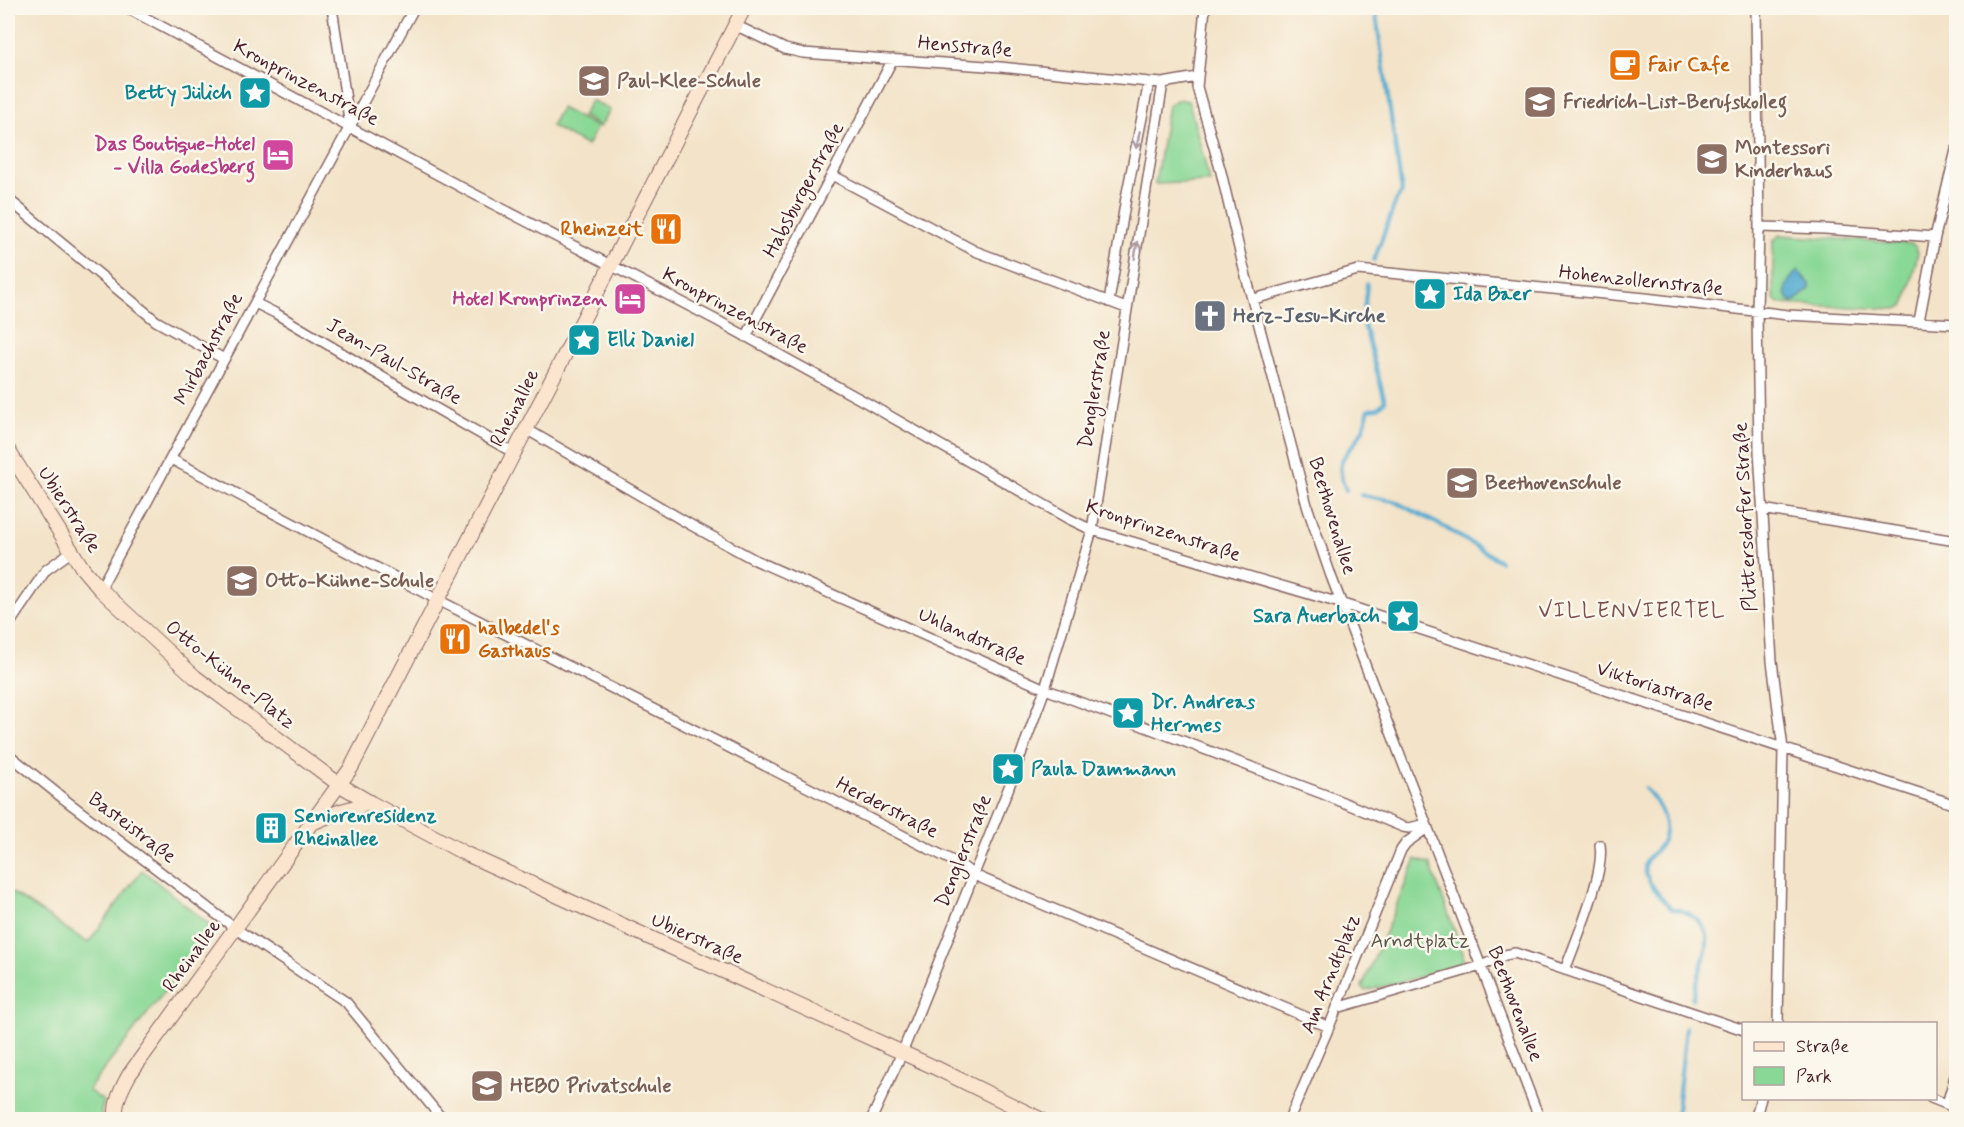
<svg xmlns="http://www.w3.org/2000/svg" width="1964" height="1127" font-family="Mynerve,sans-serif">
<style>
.green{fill:#8ad896;stroke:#6a7c60;stroke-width:1.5}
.water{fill:#54abd1;stroke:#4f657e;stroke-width:1.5}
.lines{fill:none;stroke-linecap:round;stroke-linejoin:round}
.stream{stroke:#54abd1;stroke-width:4}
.street-casing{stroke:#856462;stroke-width:12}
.secondary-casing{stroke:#856462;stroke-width:16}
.street{stroke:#fff;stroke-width:9}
.secondary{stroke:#fbe5cf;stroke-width:14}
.oneway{stroke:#ae9aa0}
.labels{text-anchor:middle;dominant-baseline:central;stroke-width:5;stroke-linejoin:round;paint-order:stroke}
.street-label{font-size:20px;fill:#4a1f2b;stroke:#fbf7ec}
.food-label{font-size:20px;font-weight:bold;fill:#c56008;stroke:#fbf7ec;text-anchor:start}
.education-label{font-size:20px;font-weight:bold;fill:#785e54;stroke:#fbf7ec;text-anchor:start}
.culture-label{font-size:20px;font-weight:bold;fill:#0d838f;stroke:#fbf7ec;text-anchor:start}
.hotel-label{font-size:20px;font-weight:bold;fill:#b23c85;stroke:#fbf7ec;text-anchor:end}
.worship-label{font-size:20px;font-weight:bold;fill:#5b616d;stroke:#fbf7ec;text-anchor:start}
.park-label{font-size:20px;fill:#5d564b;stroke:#fbf7ec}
.quarter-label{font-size:22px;letter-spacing:1.5px;fill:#7d5250;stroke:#fbf7ec}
</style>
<rect width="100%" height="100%" fill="#fbf7ec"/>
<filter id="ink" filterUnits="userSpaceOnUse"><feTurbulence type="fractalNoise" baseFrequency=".0167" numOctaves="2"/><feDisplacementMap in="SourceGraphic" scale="12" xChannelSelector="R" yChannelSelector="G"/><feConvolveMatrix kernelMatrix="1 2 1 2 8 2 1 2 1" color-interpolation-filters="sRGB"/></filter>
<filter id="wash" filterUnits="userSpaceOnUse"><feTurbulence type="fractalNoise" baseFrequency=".008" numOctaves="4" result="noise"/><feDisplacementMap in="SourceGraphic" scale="24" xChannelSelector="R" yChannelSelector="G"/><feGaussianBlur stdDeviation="1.35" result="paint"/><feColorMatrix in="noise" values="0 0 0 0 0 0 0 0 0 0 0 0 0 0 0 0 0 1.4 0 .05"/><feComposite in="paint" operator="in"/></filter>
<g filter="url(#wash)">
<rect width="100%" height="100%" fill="#f3e3c8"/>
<!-- green -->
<path class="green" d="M 1178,99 L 1188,101 L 1190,106 L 1210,182 L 1155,184 L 1168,106 Z
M 591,100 L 610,110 L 600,127 L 582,116 Z
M 561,108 L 597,127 L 587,146 L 551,126 Z
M 1780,235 L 1912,244 L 1916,247 L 1918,253 L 1906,303 L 1904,306 L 1897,309 L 1779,304 L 1774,299 L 1773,293 L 1773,241 Z
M 1416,859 L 1430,864 L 1463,953 L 1463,963 L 1459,967 L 1365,991 L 1362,987 Z
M 142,870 L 211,926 L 182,969 L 88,1090 L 104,1101 L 101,1111 L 103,1119 L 8,1119 L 8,890 L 88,943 Z"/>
<!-- water -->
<path class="water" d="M 1798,271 L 1810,284 L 1810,289 L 1792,303 C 1780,292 1787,280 1798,271 Z"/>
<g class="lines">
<!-- stream -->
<path class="stream" d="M 1374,260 L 1396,201 L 1402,192 L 1375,8
M 1346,490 C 1331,455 1350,456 1362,431 C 1366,424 1366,416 1369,409 L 1378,408 L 1385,401 L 1363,321 L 1367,284
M 1361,495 L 1394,501 L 1444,527 L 1500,561
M 1645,788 C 1659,803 1674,827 1659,847 C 1655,853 1646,857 1645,865 C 1643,880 1662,898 1672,909 C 1686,909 1701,920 1707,934 L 1707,947 L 1692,999
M 1673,1120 L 1677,1110 L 1686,1027"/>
</g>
</g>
<g filter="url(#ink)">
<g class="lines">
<!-- street casing -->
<g class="street-casing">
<path id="street" d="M 127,8 L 472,193 L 718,321 L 867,403 L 1069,519 L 1092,530 L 1343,604 L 1956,805
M 332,8 L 350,126
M 1205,8 L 1197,87 L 1221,172 L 1243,265 L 1308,509 L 1331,576 L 1540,1120
M 1756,8 L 1759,227 L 1757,312 L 1759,451 L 1772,661 L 1783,749 L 1778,1024
M 735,25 L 785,49 L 803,53 L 1000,67 L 1149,82 L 1163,83 L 1197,77
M 832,175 L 975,251 L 1126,308
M 8,199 L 156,321 L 224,359
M 1759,227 L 1825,229 L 1935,237
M 1254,299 L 1358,270 L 1645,298 L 1788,315 L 1956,324
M 1109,302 L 1126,198 L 1149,82
M 255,303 L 275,313 L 404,390 L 514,453
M 1919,321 L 1935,237 L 1956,150
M 746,337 L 893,59
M 526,429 L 691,525 L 755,560 L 1045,689 L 1323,794 L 1403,827 L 1409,828 L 1426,824
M 171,459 L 438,600 L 959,864 L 974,875 L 1329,1027
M 1762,509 L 1956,541
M 100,589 L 414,8
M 8,626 L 46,570 L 72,551
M 8,754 L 64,799 L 236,929 L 346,1002 L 443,1120
M 1565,970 C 1576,940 1605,874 1600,845
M 1337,1008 L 1481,966 L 1505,955 L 1515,953 L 1744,1030
M 1931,1098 L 1956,1108
M 1947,1104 L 1956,1073
M 871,1120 L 902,1053 L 1009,787 L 1045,689 L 1092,530 L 1163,83
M 1289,1120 L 1329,1027 L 1401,850 L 1406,843 L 1427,828
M 1755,1120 L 1761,1098"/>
</g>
<!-- secondary casing -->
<g class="secondary-casing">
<path id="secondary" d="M 8,450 L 83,569 L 100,589 L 195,677 L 340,785 L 371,803 L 464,853 L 936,1068 L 1042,1120
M 314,822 L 341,811 L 371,803
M 116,1120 C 114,1103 121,1090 129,1075 L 351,768 L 744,8"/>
</g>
<!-- street -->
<use href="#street" class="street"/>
<!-- secondary -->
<use href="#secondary" class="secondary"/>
</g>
<!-- one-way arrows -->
<defs><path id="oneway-shaft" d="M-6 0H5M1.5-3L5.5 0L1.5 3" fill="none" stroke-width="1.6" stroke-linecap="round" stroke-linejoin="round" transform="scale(1.5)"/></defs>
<g class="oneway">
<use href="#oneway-shaft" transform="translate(1138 140) rotate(101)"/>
<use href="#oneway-shaft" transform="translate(1136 250) rotate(-81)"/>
</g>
</g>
<!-- icons -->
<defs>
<g id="cafe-square" transform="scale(1.725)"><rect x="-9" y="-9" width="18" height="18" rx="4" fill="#e8710a" stroke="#fbf7ec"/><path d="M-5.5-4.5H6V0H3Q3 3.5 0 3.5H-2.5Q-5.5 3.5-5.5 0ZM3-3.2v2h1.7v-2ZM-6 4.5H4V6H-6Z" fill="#fff"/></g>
<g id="school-square" transform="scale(1.725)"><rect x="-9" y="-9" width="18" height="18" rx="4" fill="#8d6e63" stroke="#fbf7ec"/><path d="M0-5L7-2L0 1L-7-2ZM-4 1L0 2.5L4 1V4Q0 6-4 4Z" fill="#fff"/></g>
<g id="sight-square" transform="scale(1.725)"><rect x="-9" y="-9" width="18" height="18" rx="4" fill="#0f9aa8" stroke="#fbf7ec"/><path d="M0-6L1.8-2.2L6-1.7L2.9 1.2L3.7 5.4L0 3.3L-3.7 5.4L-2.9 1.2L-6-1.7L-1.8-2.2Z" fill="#fff"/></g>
<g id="hotel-square" transform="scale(1.725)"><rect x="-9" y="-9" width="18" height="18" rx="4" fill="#d1479c" stroke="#fbf7ec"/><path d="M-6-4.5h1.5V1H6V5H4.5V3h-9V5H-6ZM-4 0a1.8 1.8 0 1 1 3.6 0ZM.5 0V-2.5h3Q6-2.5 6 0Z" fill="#fff"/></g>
<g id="restaurant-square" transform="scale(1.725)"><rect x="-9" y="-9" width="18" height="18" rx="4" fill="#e8710a" stroke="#fbf7ec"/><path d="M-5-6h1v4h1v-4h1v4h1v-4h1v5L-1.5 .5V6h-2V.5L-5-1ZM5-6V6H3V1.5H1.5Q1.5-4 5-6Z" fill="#fff"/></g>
<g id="church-square" transform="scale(1.725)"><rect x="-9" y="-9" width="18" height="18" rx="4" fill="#6b7280" stroke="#fbf7ec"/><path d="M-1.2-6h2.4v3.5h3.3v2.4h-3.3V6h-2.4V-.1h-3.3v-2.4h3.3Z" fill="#fff"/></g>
<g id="building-square" transform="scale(1.725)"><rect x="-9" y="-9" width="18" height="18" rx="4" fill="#0f9aa8" stroke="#fbf7ec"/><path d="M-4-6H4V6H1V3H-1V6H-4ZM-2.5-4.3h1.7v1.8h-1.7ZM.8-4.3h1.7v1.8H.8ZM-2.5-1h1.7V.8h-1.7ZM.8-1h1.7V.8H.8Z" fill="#fff"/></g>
</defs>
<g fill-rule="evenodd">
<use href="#cafe-square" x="1625" y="65"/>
<use href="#school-square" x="594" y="81"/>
<use href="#sight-square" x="255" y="93"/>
<use href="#school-square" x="1540" y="102"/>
<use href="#hotel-square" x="278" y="155"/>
<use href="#school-square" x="1712" y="159"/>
<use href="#restaurant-square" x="666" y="229"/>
<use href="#sight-square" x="1430" y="294"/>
<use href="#hotel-square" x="630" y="299"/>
<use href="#church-square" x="1210" y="316"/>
<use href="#sight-square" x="584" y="340"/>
<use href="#school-square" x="1462" y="483"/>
<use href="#school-square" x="242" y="581"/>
<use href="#sight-square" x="1403" y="616"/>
<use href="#restaurant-square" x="455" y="639"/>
<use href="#sight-square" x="1128" y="713"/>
<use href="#sight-square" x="1008" y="769"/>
<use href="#building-square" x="271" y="828"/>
<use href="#school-square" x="487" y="1086"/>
</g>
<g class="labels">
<!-- street labels -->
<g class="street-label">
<text transform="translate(965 47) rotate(5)">Hensstraße</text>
<text transform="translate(306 83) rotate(28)">Kronprinzenstraße</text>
<text transform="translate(804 190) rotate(-62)">Habsburgerstraße</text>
<text transform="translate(1641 281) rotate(6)">Hohenzollernstraße</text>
<text transform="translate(735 311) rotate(28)">Kronprinzenstraße</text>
<text transform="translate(209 349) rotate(-62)">Mirbachstraße</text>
<text transform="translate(394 362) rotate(30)">Jean-Paul-Straße</text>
<text transform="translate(1095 389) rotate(-81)">Denglerstraße</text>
<text transform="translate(515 408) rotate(-63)">Rheinallee</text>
<text transform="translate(69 510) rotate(57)">Ubierstraße</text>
<text transform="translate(1332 516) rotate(73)">Beethovenallee</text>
<text transform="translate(1746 517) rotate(-93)">Plittersdorfer Straße</text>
<text transform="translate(1163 531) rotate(18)">Kronprinzenstraße</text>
<text transform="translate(972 637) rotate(24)">Uhlandstraße</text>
<text transform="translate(230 675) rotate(39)">Otto-Kühne-Platz</text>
<text transform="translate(1655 687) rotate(18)">Viktoriastraße</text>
<text transform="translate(887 808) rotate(27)">Herderstraße</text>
<text transform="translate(132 828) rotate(37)">Basteistraße</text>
<text transform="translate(964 851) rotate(-68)">Denglerstraße</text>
<text transform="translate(697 939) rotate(24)">Ubierstraße</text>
<text transform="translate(192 956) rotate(-54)">Rheinallee</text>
<text transform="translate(1331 974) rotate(-68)">Am Arndtplatz</text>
<text transform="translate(1515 1004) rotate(69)">Beethovenallee</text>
</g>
<!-- food labels -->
<g class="food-label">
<text x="1648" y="65">Fair Cafe</text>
<text x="643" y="229" text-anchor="end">Rheinzeit</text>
<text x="478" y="628">halbedel's<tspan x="478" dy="23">Gasthaus</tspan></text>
</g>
<!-- education labels -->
<g class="education-label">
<text x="617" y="81">Paul-Klee-Schule</text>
<text x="1563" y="102">Friedrich-List-Berufskolleg</text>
<text x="1735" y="148">Montessori<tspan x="1735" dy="23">Kinderhaus</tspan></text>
<text x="1485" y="483">Beethovenschule</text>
<text x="265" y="581">Otto-Kühne-Schule</text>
<text x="510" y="1086">HEBO Privatschule</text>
</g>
<!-- culture labels -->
<g class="culture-label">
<text x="232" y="93" text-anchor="end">Betty Jülich</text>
<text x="1453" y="294">Ida Baer</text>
<text x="607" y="340">Elli Daniel</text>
<text x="1380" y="616" text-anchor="end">Sara Auerbach</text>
<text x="1151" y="702">Dr. Andreas<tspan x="1151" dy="23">Hermes</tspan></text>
<text x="1031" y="769">Paula Dammann</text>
<text x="294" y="816">Seniorenresidenz<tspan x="294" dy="23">Rheinallee</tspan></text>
</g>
<!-- hotel labels -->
<g class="hotel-label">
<text x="255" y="144">Das Boutique-Hotel<tspan x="255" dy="23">- Villa Godesberg</tspan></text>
<text x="607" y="299">Hotel Kronprinzen</text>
</g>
<!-- worship labels -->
<g class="worship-label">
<text x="1233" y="316">Herz-Jesu-Kirche</text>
</g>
<!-- park labels -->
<g class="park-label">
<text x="1420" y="941">Arndtplatz</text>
</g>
<!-- quarter labels -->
<g class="quarter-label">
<text x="1632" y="611">VILLENVIERTEL</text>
</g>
</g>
<!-- margin -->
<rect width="1964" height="1127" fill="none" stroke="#fbf7ec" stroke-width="30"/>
<!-- legend -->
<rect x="1742" y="1022" width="195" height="78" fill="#fbf7ec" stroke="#b4a19f" stroke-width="1.5"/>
<rect x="1754" y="1042" width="30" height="9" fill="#fbe5cf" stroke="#b4a19f" stroke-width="1.5"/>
<text x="1796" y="1052" font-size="18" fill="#4a1f2b">Straße</text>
<rect x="1754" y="1067" width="30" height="18" fill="#8ad896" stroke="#b4a19f" stroke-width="1.5"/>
<text x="1796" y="1082" font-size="18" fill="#4a1f2b">Park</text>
</svg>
